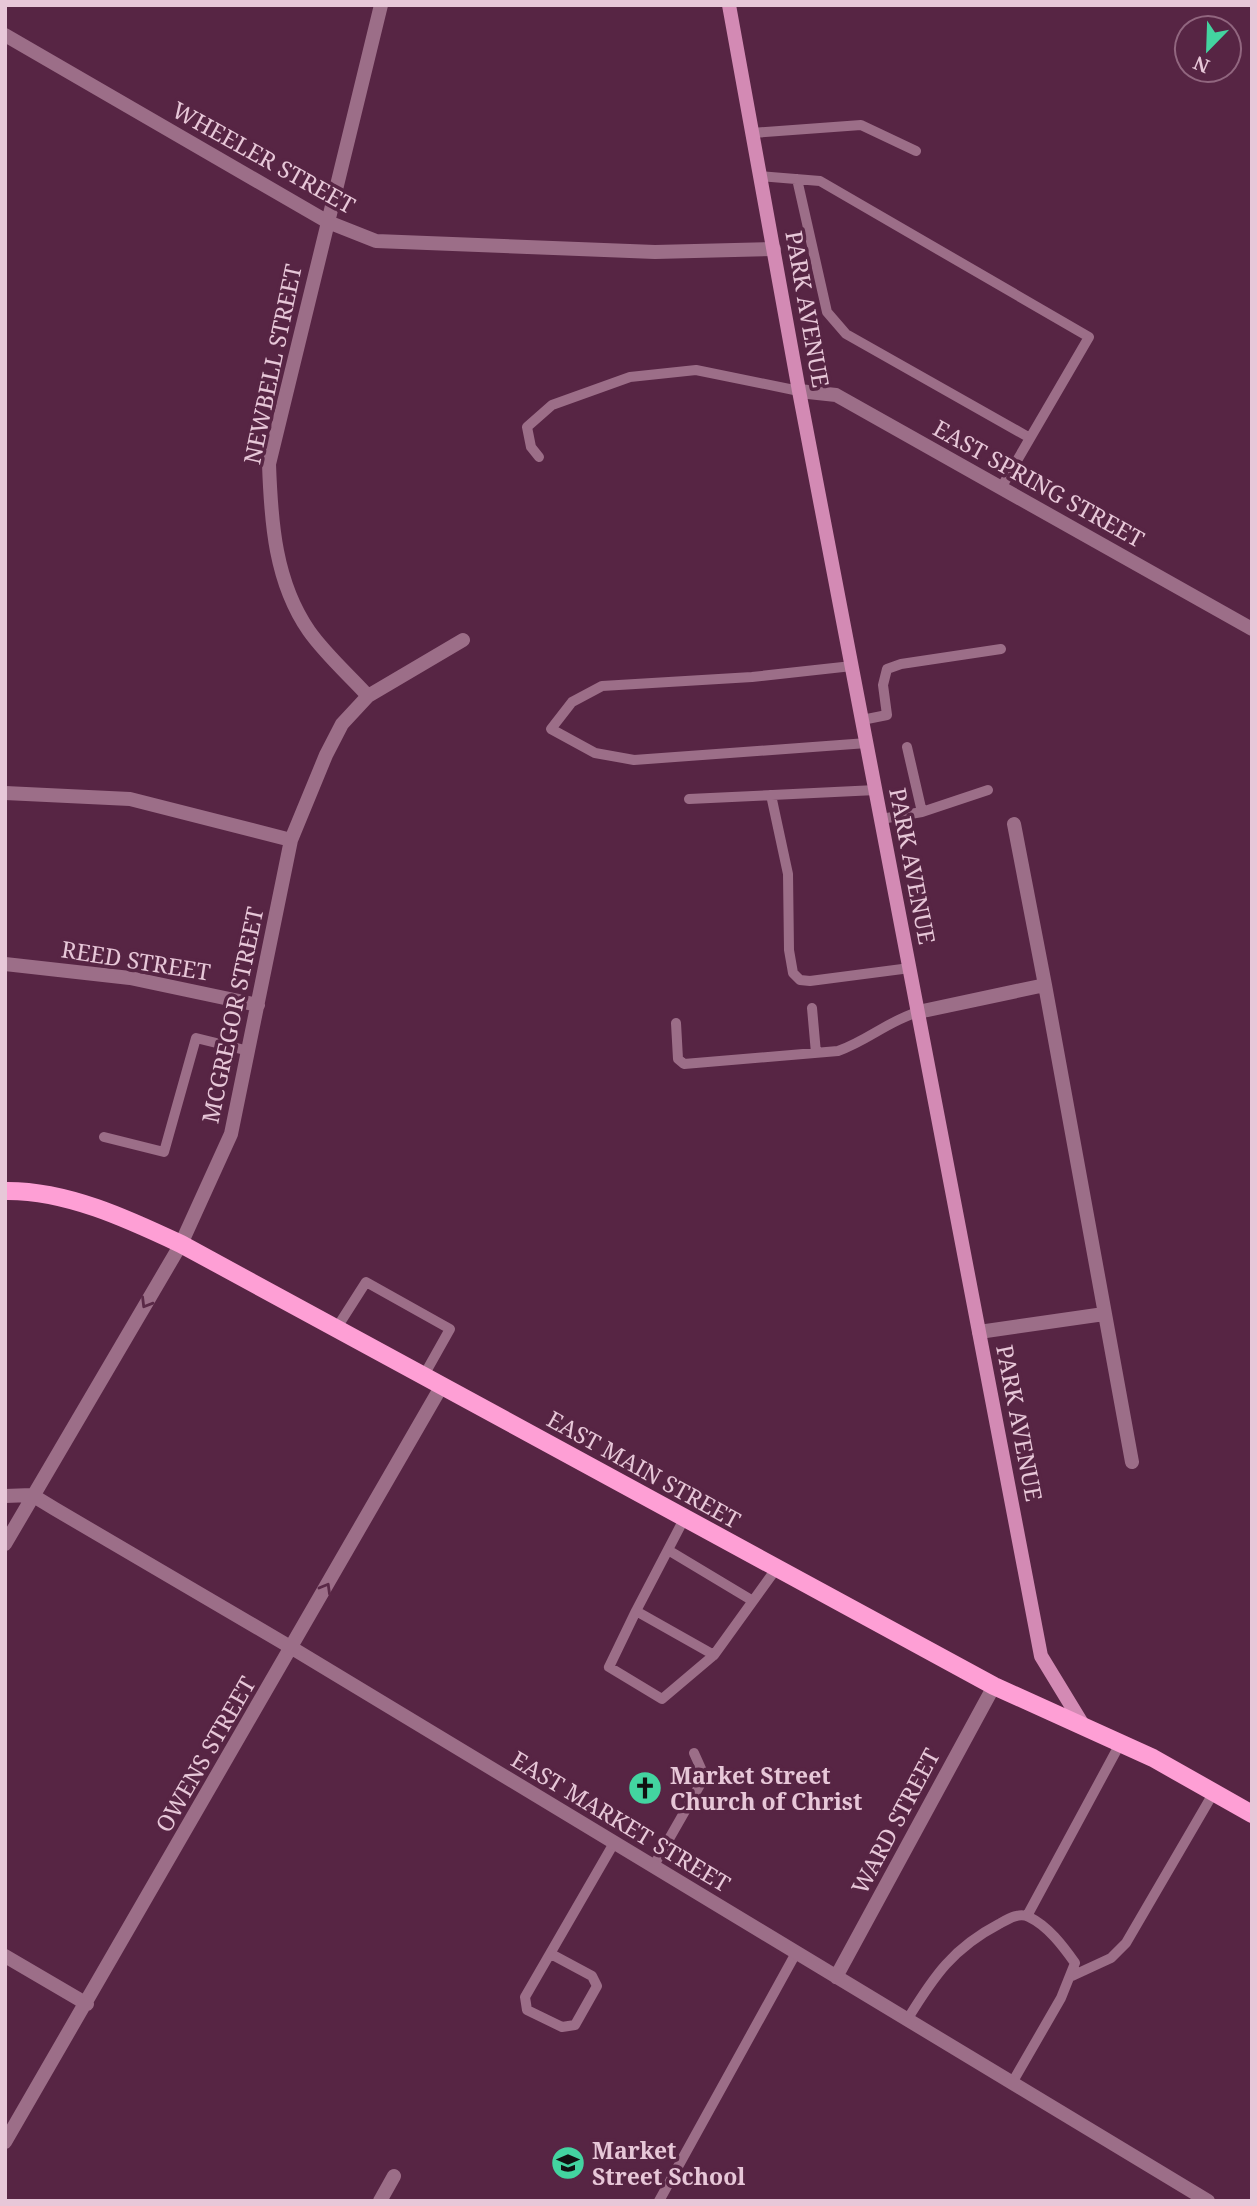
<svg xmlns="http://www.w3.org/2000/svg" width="1257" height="2206" font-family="'Noto Serif',serif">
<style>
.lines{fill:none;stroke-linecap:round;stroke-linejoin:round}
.lane{stroke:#9c6e88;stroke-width:10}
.street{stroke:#9c6e88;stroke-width:14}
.secondary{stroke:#d38ab4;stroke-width:14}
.primary{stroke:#fe9fd5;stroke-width:18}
.oneway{stroke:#5a2947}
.labels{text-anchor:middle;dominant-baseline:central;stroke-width:7;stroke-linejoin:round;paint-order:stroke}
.street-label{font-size:23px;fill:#e7c7d8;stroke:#572544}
.poi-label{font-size:23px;font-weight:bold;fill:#e7c7d8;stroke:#572544;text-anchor:start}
</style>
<rect width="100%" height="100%" fill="#572544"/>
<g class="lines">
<!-- lane -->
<path class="lane" d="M 752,133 L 861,125 L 916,151
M 760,176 L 820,181 L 1089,337 L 1001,488
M 797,179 L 827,312 L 846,334 L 1030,438
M 539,457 L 531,447 L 527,427 L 552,405 L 630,377 L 696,370 L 799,391
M 852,666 L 752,677 L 602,686 L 572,702 L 551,729 L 595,753 L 634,760 L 867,743
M 862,720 L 887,715 L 883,685 L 887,669 L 901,664 L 1001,649
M 907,747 L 922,812
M 771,795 L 788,874 L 789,950 L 793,973 L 800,980 L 810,981 L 910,968
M 689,799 L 876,790
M 881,819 L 922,812 L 988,790
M 812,1008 L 816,1053
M 676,1023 L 678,1059 L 684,1064 L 838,1051 C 867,1041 888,1021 918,1012
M 104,1137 L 164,1152 L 196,1038 L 249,1051
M 336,1329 L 366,1282 L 450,1329 L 423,1377
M 684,1519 L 636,1611 L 714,1655 L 776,1569
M 668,1550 L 753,1601
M 636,1611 L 609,1667 L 662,1699 L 714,1655
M 653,1867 L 701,1783 L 703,1773 L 694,1753
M 1027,1916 L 1121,1742
M 551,1954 L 592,1976 L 597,1986 L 575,2025 L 562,2027 L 527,2010 L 525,1997 L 614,1843
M 1072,1976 L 1111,1958 L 1126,1943 L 1214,1792
M 907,2020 C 934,1976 953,1948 999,1924 C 1008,1919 1019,1912 1029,1917 C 1048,1926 1063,1946 1075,1963 L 1061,1998 L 1012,2083
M 659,2201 L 796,1953"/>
<!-- street -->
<path class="street" d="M 5,35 L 328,222 L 376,241 L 655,252 L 774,249
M 799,391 L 836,395 L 1252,629
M 368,696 C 349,675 326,655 309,631 C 275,582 271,522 269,464 L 381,5
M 5,793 L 130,799 L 291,840
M 1014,824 L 1045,985
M 5,964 L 130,978 L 258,1005
M 918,1012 L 1045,985 L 1132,1462
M 979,1332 L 1104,1314
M 5,1496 L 32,1495 L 55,1509 L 292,1648 L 1208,2201
M 5,1544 L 181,1244 L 231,1134 L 291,840 L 326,755 L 342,724 L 368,696 L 463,640
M 5,1956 L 87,2004
M 836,1977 L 994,1686
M 5,2142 L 441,1387
M 380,2201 L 394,2176"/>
<!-- secondary -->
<path class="secondary" d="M 729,5 L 799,391 L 1041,1656 L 1083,1725"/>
<!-- primary -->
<path class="primary" d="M 5,1191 C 66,1190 128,1219 181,1244 L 994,1686 L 1153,1758 L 1252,1814"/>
</g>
<!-- one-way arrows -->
<defs><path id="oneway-chevron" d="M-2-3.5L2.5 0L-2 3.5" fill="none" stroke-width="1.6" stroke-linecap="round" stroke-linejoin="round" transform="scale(1.75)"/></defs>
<g class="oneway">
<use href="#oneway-chevron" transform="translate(146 1303) rotate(121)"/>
<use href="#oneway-chevron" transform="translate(326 1588) rotate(-60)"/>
</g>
<!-- icons -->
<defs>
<g id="church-disc" transform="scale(1.75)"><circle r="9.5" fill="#43d4a0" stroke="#572544"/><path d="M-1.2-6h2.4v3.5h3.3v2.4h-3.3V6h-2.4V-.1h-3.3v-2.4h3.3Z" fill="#111"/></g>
<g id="school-disc" transform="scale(1.75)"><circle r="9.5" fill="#43d4a0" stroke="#572544"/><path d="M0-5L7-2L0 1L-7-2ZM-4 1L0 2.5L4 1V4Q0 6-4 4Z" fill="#111"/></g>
</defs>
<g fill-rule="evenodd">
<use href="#church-disc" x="645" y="1788"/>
<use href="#school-disc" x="568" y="2163"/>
</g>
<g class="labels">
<!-- street labels -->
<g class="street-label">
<text transform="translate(264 157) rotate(29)">WHEELER STREET</text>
<text transform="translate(808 309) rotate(80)">PARK AVENUE</text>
<text transform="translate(272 364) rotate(-78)">NEWBELL STREET</text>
<text transform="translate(1039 483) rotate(29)">EAST SPRING STREET</text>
<text transform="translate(913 866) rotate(79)">PARK AVENUE</text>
<text transform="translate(136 960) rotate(9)">REED STREET</text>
<text transform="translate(232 1015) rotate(-78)">MCGREGOR STREET</text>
<text transform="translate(1020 1423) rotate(79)">PARK AVENUE</text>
<text transform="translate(644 1469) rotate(29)">EAST MAIN STREET</text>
<text transform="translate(205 1754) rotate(-60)">OWENS STREET</text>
<text transform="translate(621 1821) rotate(31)">EAST MARKET STREET</text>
<text transform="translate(895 1821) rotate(-62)">WARD STREET</text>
</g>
<!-- poi labels -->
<g class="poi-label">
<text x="670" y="1775">Market Street<tspan x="670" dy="26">Church of Christ</tspan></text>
<text x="592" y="2150">Market<tspan x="592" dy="26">Street School</tspan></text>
</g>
</g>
<!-- border -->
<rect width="1257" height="2206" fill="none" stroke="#e7c7d8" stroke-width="14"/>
<!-- north arrow -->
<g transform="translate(1208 49) rotate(203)"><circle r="33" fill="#572544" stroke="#91667f" stroke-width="2"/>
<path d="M0-5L12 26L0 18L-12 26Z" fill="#43d4a0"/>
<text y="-10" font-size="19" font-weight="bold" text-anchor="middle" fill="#e7c7d8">N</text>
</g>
</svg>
